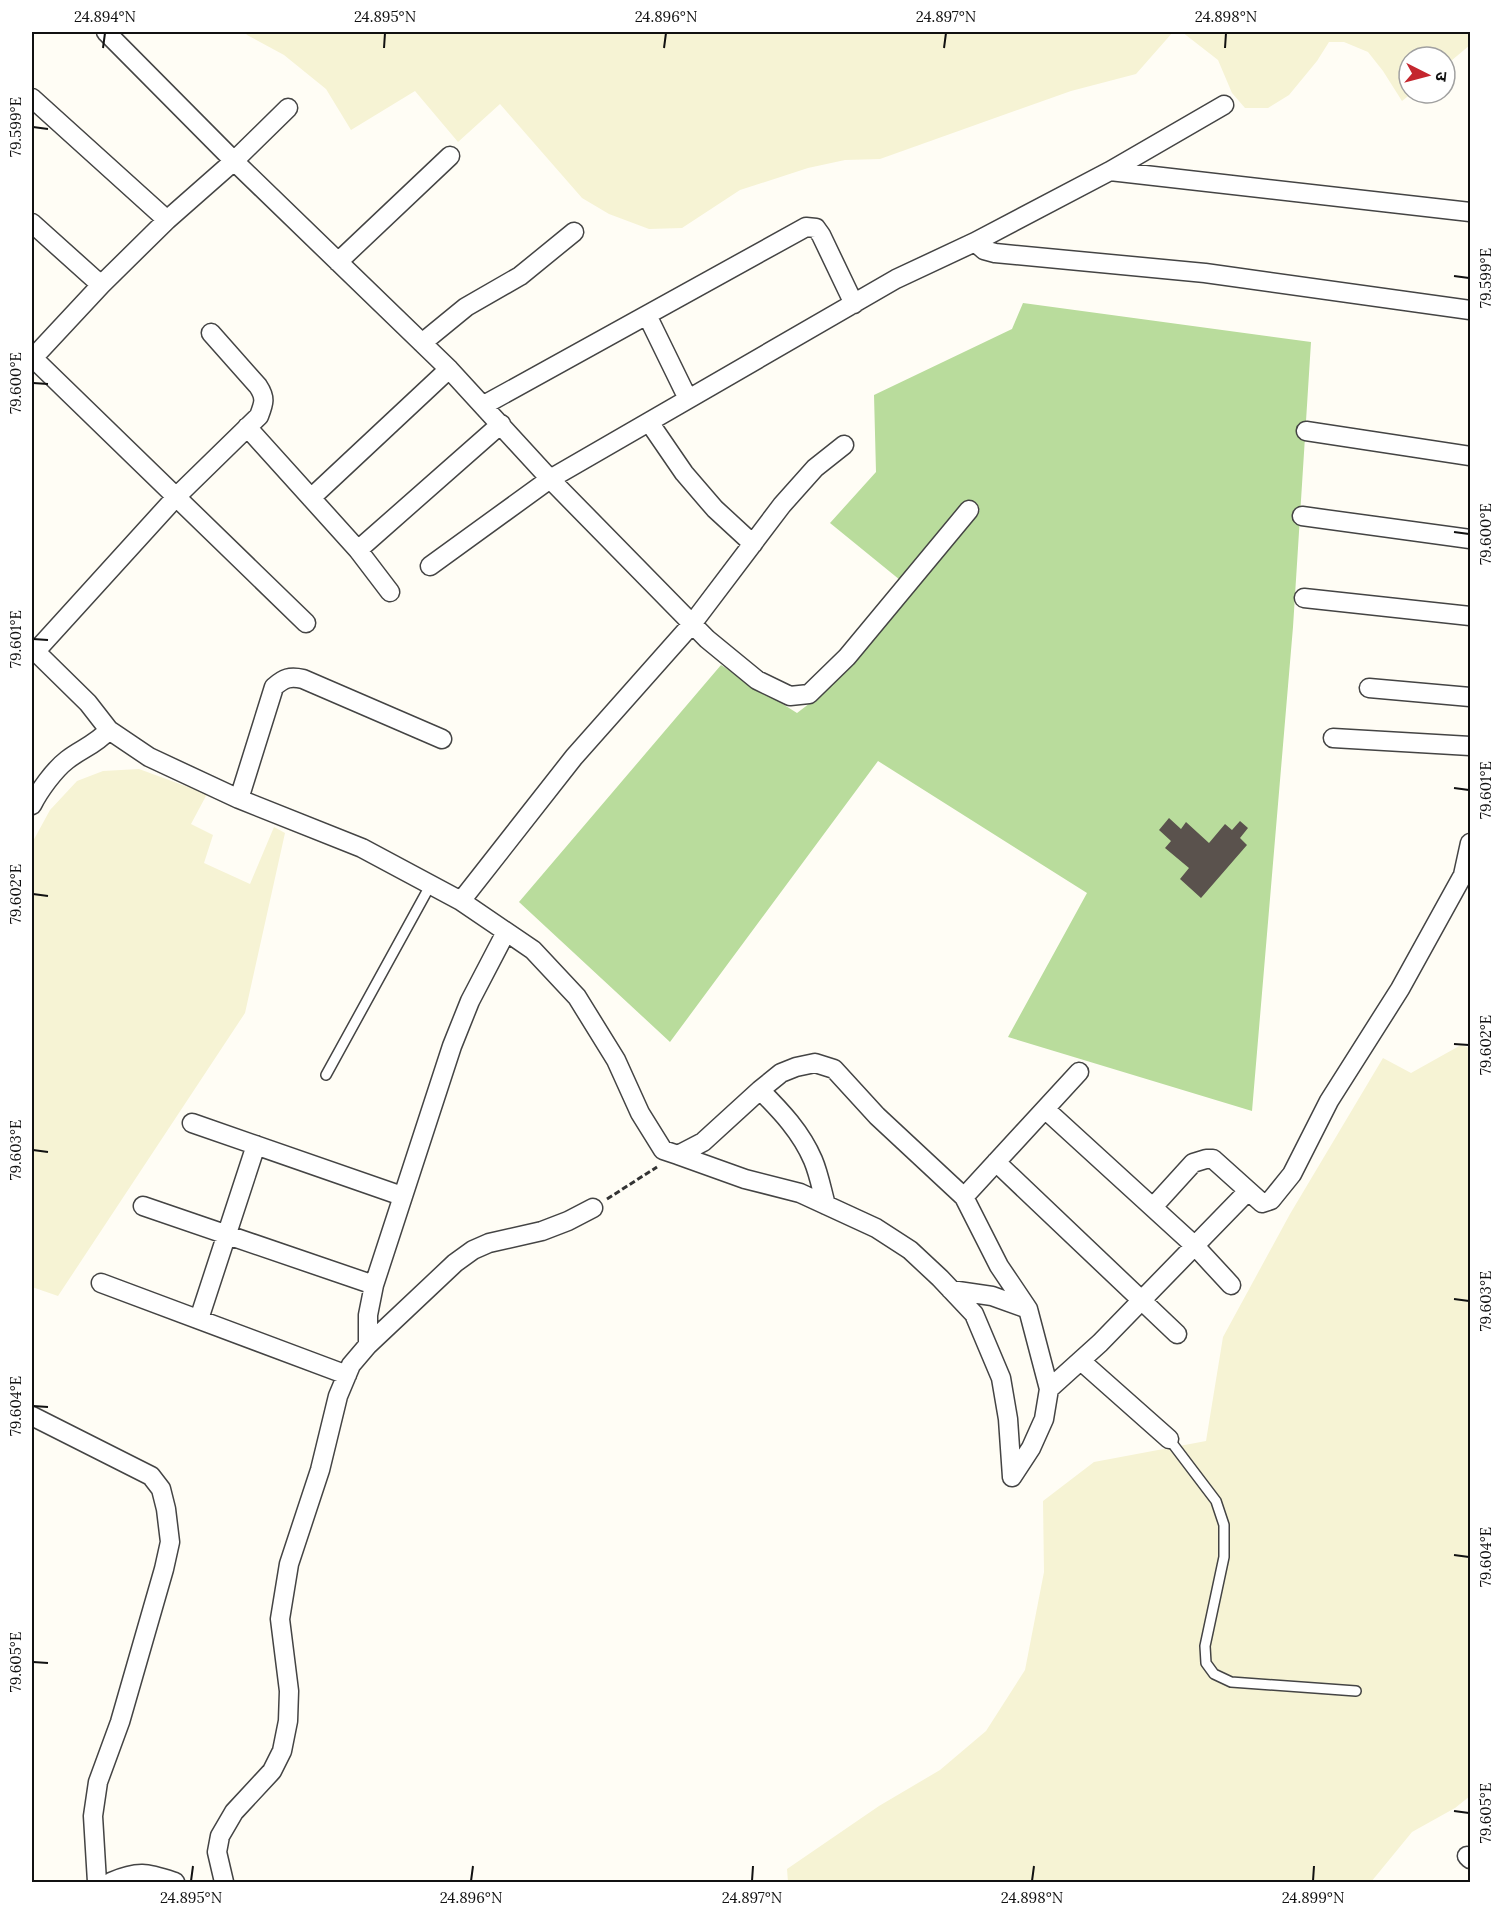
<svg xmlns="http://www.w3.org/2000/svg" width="1502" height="1914" font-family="Lora,'Noto Sans Devanagari',serif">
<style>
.farmland{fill:#f6f3d4}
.forest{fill:#b9dc9c}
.building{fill:#5a524d}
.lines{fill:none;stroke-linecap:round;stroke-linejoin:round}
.service-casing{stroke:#444;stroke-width:12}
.minor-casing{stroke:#444;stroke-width:21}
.path{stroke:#333;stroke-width:3;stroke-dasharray:6 3;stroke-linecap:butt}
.service{stroke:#fff;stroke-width:9}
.minor{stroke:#fff;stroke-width:18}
.ticks{fill:none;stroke:#111;stroke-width:2}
.neatline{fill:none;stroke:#111;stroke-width:2}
.ticks-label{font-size:15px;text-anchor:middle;fill:#111}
</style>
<rect width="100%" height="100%" fill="#fffdf5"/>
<!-- farmland -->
<path class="farmland" d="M 245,32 L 1173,32 L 1136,74 L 1071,91 L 880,159 L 845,160 L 808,168 L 740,190 L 682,228 L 649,229 L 609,214 L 582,198 L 500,104 L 458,142 L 415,91 L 351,130 L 326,89 L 284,55 L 247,35 Z
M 1182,32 L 1470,32 L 1470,45 L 1445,66 L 1445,57 L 1409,57 L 1409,93 L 1412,93 L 1402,101 L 1383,71 L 1368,52 L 1344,42 L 1329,42 L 1317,61 L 1289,95 L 1268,108 L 1245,108 L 1232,93 L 1218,60 Z
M 139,769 L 207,794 L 191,824 L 213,835 L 204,863 L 250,884 L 274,827 L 285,833 L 245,1013 L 58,1296 L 32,1287 L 32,843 L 50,810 L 77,781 L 103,771 Z
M 1461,1045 L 1470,1048 L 1470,1796 L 1455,1808 L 1412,1832 L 1371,1882 L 788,1882 L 787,1869 L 879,1806 L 940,1770 L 986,1731 L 1025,1670 L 1044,1572 L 1043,1501 L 1094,1462 L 1206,1441 L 1223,1337 L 1290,1214 L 1383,1058 L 1411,1073 Z"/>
<!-- forest -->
<path class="forest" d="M 1023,303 L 1311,342 L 1293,627 L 1252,1111 L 1008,1037 L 1087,893 L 878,761 L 670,1042 L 519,902 L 721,665 L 797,713 L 822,694 L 980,510 L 968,500 L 900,580 L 830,523 L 876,472 L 874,395 L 1012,329 Z"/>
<!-- building -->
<path class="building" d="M 1169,818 L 1181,829 L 1186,822 L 1209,843 L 1225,824 L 1232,830 L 1240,821 L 1248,828 L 1240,838 L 1247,845 L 1201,898 L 1180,879 L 1189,868 L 1165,848 L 1171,841 L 1159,830 Z"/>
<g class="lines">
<!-- service casing -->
<g class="service-casing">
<path id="service" d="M 326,1075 L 431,884
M 1169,1439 L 1216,1501 L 1224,1525 L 1224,1557 L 1205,1646 L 1206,1663 L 1214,1674 L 1231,1682 L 1356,1691"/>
</g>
<!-- minor casing -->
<g class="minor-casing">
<path id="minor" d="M 106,32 L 234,161 L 449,369 L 550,479 L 707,639 L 757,680 L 790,696 L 809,694 L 847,657 L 969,510
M 32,98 L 167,220
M 1110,171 L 1224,105
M 32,223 L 101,285
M 975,242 L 984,250 L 995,253 L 1205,273 L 1470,310
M 338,262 L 450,156
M 647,315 L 688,399
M 422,343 L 466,307 L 520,276 L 574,232
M 32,357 L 306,623
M 32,359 L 101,285 L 167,220 L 234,161 L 288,108
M 484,405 L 806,227 L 816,228 L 821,235 L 854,304
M 649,422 L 684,473 L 715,509 L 753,544
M 247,427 L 358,550 L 390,592
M 1306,431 L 1470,456
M 311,498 L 449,369
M 1302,516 L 1470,539
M 358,550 L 501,424
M 430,566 L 550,479 L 896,279 L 975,242 L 1110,171 L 1470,212
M 1304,598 L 1470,616
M 32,648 L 88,703 L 109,730 L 149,757 L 239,799 L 362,848 L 461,901 L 533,950 L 577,997 L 616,1060 L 640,1113 L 663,1150 L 678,1155 L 703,1142 L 760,1090 L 781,1073 L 796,1067 L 815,1063 L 834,1069 L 877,1116 L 964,1197 L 999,1266 L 1028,1309 L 1049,1389 L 1044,1419 L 1031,1448 L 1012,1477
M 36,651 L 176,497 L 259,416 C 264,403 266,398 258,386 L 211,333
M 1369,688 L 1470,697
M 1333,738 L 1470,746
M 239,799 L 274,687 C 284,678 290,676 303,679 L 442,739
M 32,805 C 39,791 54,770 67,760 C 81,749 95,745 109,730
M 461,901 L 574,757 L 692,624 L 782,505 L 815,468 L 844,445
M 760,1090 C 781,1111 801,1132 813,1160 C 819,1174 822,1191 826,1205
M 1045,1109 L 1195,1246 L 1231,1285
M 192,1123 L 402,1196
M 678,1155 L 745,1179 L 800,1193 L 876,1228 L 910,1250 L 940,1278 L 974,1314 L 1001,1378 L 1008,1419 L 1012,1477
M 996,1162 L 1177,1334
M 964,1197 L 1079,1072
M 143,1206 L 374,1285
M 1153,1207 L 1193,1163 L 1206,1159 L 1213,1159 L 1262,1203 L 1271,1200 L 1292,1174 L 1329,1101 L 1400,989 L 1463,875 L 1470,843
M 101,1283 L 347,1375
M 951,1290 L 992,1296 L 1028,1309
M 199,1319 L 256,1145
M 368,1345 L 368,1315 L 374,1285 L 452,1046 L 470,1001 L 506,932
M 1081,1361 L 1169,1439
M 1049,1389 L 1100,1343 L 1248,1191
M 32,1416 L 151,1476 L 161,1489 L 166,1509 L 170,1542 L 164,1569 L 120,1722 L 98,1782 L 93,1816 L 97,1882
M 1467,1856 L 1470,1859
M 111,1882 C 139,1870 147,1873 175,1882
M 224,1882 L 217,1852 L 220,1836 L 234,1812 L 272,1771 L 282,1751 L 288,1721 L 289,1691 L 280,1619 L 289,1564 L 320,1470 L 338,1396 L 351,1365 L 368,1345 L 455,1263 L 473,1250 L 489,1243 L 542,1231 L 568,1221 L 593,1208"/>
</g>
<!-- path -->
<path class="path" d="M 607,1199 L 657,1167"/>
<!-- service -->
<use href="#service" class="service"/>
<!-- minor -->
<use href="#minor" class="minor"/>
</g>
<!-- ticks -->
<path class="ticks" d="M 103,48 L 105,33M 384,48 L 385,33M 664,48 L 666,33M 944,48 L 946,33M 1225,48 L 1226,33M 33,127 L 48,129M 1454,276 L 1469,278M 33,383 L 48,384M 1454,532 L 1469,534M 33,639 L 48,640M 1454,788 L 1469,790M 33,894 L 48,896M 1454,1044 L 1469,1045M 33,1150 L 48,1152M 1454,1299 L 1469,1301M 33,1406 L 48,1407M 1454,1555 L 1469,1557M 33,1662 L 48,1663M 1454,1811 L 1469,1813M 191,1881 L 193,1866M 471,1881 L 473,1866M 752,1881 L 753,1866M 1032,1881 L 1034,1866M 1313,1881 L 1314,1866"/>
<!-- border -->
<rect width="1502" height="1914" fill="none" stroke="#ffffff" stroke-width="66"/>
<!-- north arrow -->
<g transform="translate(1427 75) rotate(96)"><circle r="28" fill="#ffffff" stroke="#a0a0a0" stroke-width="1.5"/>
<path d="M0-4.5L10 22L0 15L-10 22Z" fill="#c4262e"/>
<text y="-9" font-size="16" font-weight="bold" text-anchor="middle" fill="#111111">उ</text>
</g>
<rect x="33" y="33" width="1436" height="1848" class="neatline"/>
<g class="ticks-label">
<text x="105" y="22">24.894°N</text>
<text x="385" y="22">24.895°N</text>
<text x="666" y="22">24.896°N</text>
<text x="946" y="22">24.897°N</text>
<text x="1226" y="22">24.898°N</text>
<text transform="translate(16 127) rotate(-90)" y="5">79.599°E</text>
<text transform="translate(1486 278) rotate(-90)" y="5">79.599°E</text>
<text transform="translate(16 383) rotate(-90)" y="5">79.600°E</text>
<text transform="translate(1486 534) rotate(-90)" y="5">79.600°E</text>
<text transform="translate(16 639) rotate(-90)" y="5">79.601°E</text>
<text transform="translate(1486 790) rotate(-90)" y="5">79.601°E</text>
<text transform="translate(16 894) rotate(-90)" y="5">79.602°E</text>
<text transform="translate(1486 1045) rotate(-90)" y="5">79.602°E</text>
<text transform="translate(16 1150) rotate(-90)" y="5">79.603°E</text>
<text transform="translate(1486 1301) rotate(-90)" y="5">79.603°E</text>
<text transform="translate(16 1406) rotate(-90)" y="5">79.604°E</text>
<text transform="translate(1486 1557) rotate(-90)" y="5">79.604°E</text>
<text transform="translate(16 1662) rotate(-90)" y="5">79.605°E</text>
<text transform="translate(1486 1813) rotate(-90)" y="5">79.605°E</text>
<text x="191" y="1903">24.895°N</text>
<text x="471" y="1903">24.896°N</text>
<text x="752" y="1903">24.897°N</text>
<text x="1032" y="1903">24.898°N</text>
<text x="1313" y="1903">24.899°N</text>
</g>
</svg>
